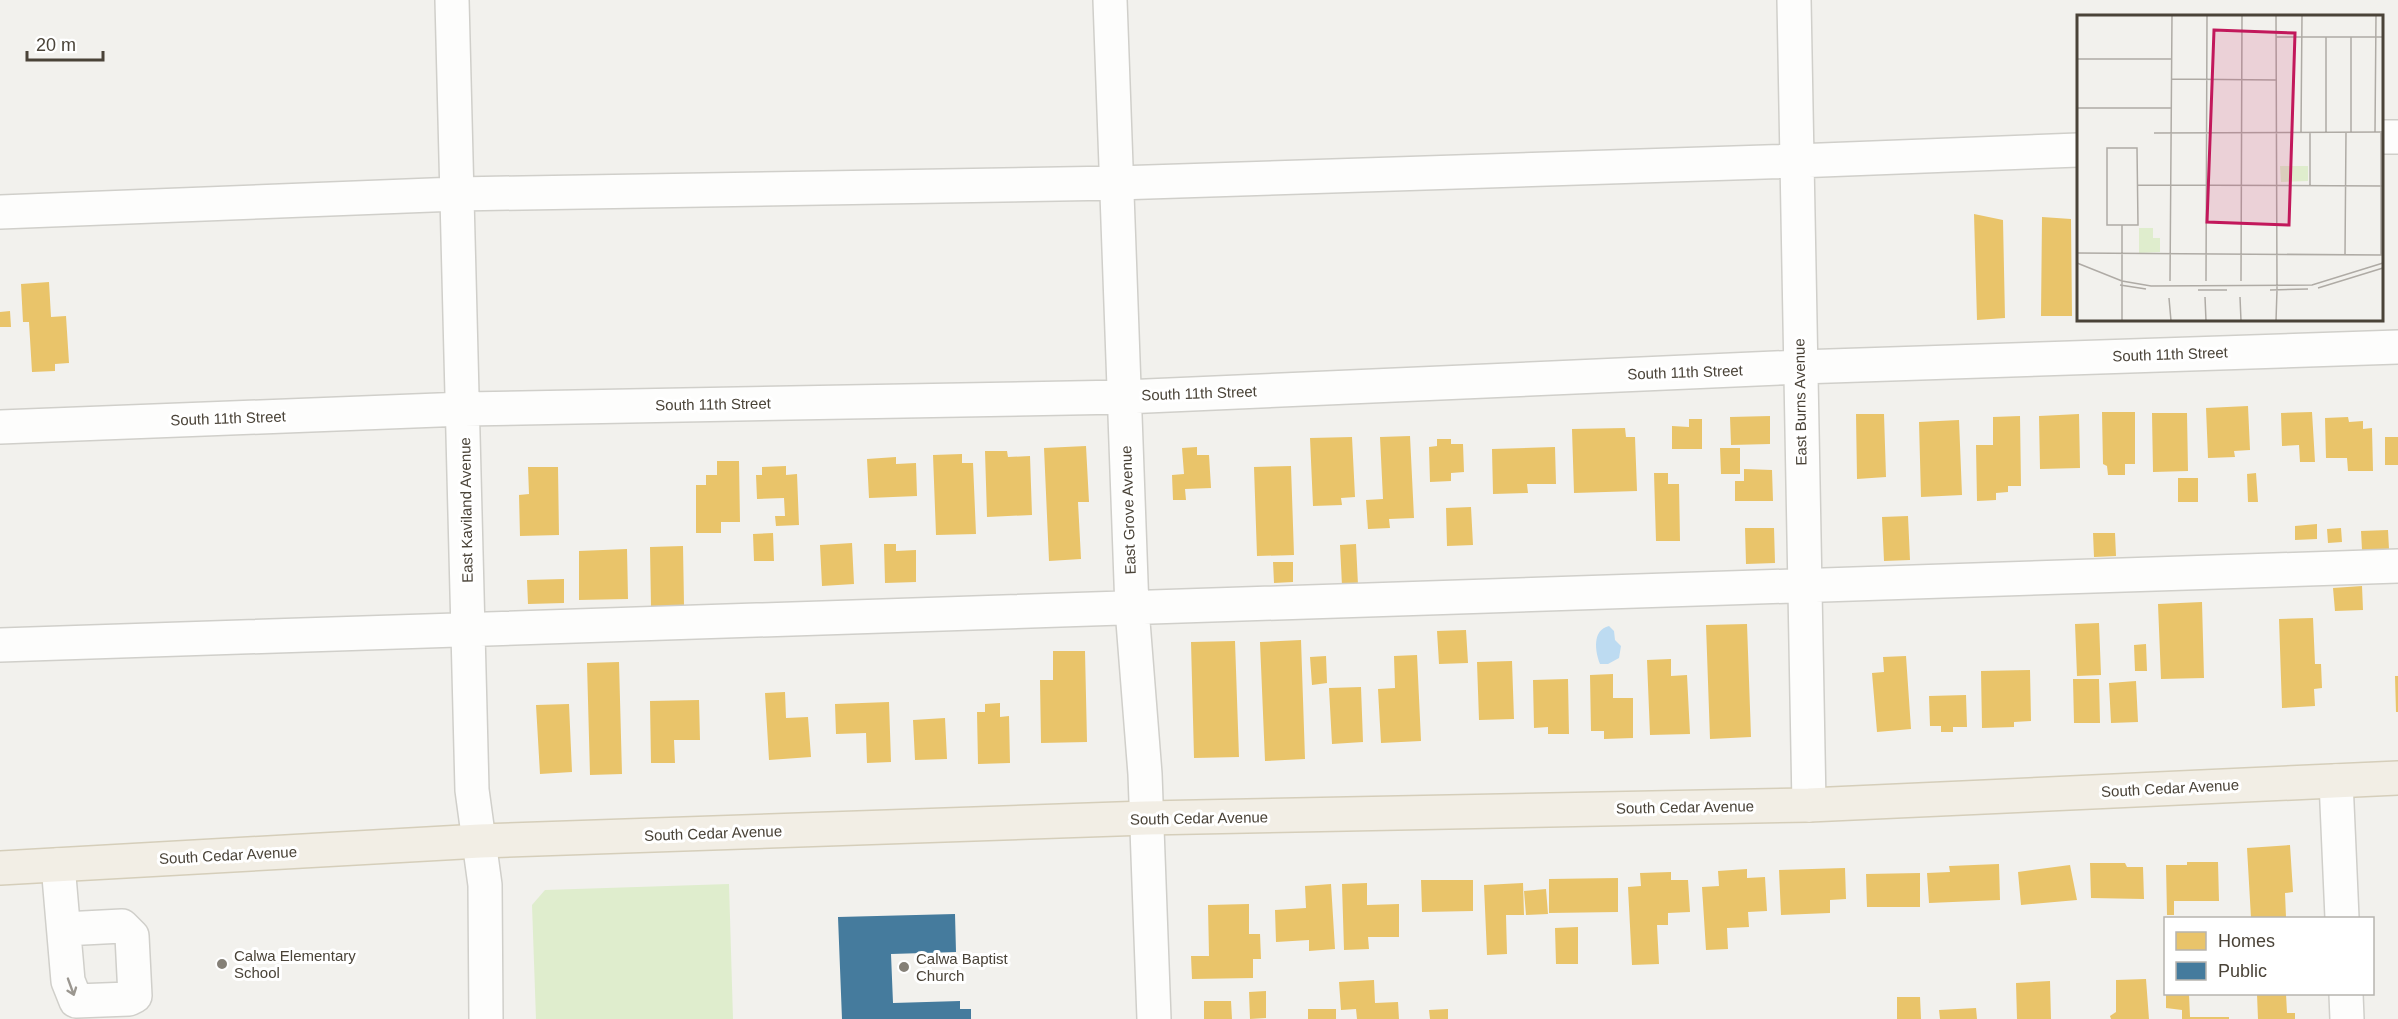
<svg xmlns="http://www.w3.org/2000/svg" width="2398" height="1019" font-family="Arial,sans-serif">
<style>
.green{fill:#dfedcd}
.water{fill:#bddbf1}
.homes{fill:#e9c46a}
.public{fill:#457b9d}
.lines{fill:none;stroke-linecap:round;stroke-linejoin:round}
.minor-casing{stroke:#d0cfca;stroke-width:36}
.major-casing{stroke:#d5ceba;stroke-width:36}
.minor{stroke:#fdfdfc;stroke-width:33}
.major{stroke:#f2eee5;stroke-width:33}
.oneway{stroke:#9b9790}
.poi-dot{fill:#858077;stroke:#fff;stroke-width:2}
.labels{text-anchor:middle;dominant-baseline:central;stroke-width:6;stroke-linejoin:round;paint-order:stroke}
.street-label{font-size:15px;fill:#4a4338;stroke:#fff}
.poi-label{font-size:15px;fill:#4a4338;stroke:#fff;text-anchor:start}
.inset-road{fill:none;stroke:#afaba5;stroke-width:1.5}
.view{fill:#c2185b;fill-opacity:0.15;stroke:#c2185b;stroke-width:3}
.inset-edge{fill:none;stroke:#4a4338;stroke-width:3}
</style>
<rect width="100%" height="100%" fill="#f2f1ed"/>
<!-- green -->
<path class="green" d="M 729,884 L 733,1019 L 536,1019 L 532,905 L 545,890 Z"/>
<!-- water -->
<path class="water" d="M 1609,626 L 1614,631 L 1615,640 L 1621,646 L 1619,658 L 1608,664 L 1600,664 C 1595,651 1592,630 1609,626 Z"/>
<!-- homes -->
<path class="homes" d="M 1974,214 L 2003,220 L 2005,318 L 1977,320 Z
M 2042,217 L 2071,219 L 2072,316 L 2041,316 Z
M 49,282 L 51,317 L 66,316 L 69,363 L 55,364 L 55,371 L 32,372 L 29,322 L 23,322 L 21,284 Z
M 10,311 L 11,327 L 0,327 L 0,312 Z
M 2248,406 L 2250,450 L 2234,451 L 2235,457 L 2208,458 L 2206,408 Z
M 2102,412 L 2135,412 L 2135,464 L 2125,464 L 2125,475 L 2108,475 L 2107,466 L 2103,464 Z
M 2312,412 L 2315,462 L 2300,462 L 2299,445 L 2282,446 L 2281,413 Z
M 2152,413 L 2187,413 L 2188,471 L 2153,472 Z
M 1856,414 L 1884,414 L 1886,477 L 1857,479 Z
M 2079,414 L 2080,468 L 2040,469 L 2039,416 Z
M 1770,416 L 1770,444 L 1731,445 L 1730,417 Z
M 2020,416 L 2021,486 L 2008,486 L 2008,492 L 1996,493 L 1996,500 L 1977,501 L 1976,445 L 1993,445 L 1993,417 Z
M 2348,417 L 2349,422 L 2363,421 L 2363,429 L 2372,428 L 2373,471 L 2348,471 L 2347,458 L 2326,458 L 2325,418 Z
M 1689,419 L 1702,419 L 1702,449 L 1672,449 L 1672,426 L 1689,427 Z
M 1959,420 L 1962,495 L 1921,497 L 1919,422 Z
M 1625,428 L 1626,437 L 1635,437 L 1637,491 L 1574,493 L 1572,429 Z
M 1410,436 L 1414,518 L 1389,519 L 1390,528 L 1368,529 L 1366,500 L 1383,499 L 1380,437 Z
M 1352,437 L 1355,497 L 1341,498 L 1342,505 L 1313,506 L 1310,438 Z
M 2385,437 L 2398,437 L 2398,465 L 2385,465 Z
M 1437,439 L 1451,439 L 1451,444 L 1463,444 L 1464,472 L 1451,473 L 1451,481 L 1430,482 L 1429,447 L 1437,446 Z
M 1086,446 L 1089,502 L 1078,502 L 1081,559 L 1049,561 L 1044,448 Z
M 1197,447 L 1197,455 L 1209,455 L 1211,488 L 1185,489 L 1186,500 L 1173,500 L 1172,475 L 1184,474 L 1182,448 Z
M 1555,447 L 1556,484 L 1527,484 L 1528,493 L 1493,494 L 1492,449 Z
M 1720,448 L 1740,448 L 1740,474 L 1721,474 Z
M 985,451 L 1007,451 L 1008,457 L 1030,456 L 1032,515 L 987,517 Z
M 962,454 L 962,463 L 973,463 L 976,534 L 936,535 L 933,455 Z
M 896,457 L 896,464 L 916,463 L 917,496 L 869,498 L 867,459 Z
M 717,461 L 739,461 L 740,522 L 721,522 L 721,533 L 696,533 L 696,485 L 706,485 L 706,475 L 717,475 Z
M 786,466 L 786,475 L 797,474 L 799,525 L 776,526 L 775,516 L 785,516 L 784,498 L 757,499 L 756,475 L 762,475 L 762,467 Z
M 1291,466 L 1294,555 L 1257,556 L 1254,467 Z
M 528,467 L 558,467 L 559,535 L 520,536 L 519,495 L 529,494 Z
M 1744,469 L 1772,470 L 1773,501 L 1735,501 L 1735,481 L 1744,481 Z
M 1654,473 L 1668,473 L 1668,484 L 1679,484 L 1680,541 L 1656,541 Z
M 2256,473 L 2258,502 L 2248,502 L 2247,474 Z
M 2178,478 L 2198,478 L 2198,502 L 2178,502 Z
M 1471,507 L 1473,545 L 1447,546 L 1446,508 Z
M 1908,516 L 1910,560 L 1884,561 L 1882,517 Z
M 2317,524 L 2317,539 L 2295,540 L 2295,526 Z
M 1745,528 L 1774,528 L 1775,563 L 1746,564 Z
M 2341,528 L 2342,542 L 2328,543 L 2327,529 Z
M 2388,530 L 2389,549 L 2362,550 L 2361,531 Z
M 773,533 L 774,561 L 754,561 L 753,534 Z
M 2093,533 L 2115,533 L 2116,556 L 2094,557 Z
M 852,543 L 854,584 L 822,586 L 820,545 Z
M 884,544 L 896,544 L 896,551 L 916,550 L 916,582 L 885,583 Z
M 1356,544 L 1358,585 L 1342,586 L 1340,545 Z
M 683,546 L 684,605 L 651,607 L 650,547 Z
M 627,549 L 628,599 L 579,600 L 579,551 Z
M 1273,562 L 1293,562 L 1293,582 L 1274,583 Z
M 564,579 L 564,603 L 528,604 L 527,580 Z
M 2362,586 L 2363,610 L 2335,611 L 2333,588 Z
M 2202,602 L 2204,678 L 2161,679 L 2158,604 Z
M 2313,618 L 2315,664 L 2321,664 L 2322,688 L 2314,689 L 2315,706 L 2282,708 L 2279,619 Z
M 2099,623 L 2101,675 L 2077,676 L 2075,624 Z
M 1747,624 L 1751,737 L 1710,739 L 1706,625 Z
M 1466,630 L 1468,663 L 1439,664 L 1437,631 Z
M 1301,640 L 1305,759 L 1265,761 L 1260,642 Z
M 1235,641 L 1239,757 L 1194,758 L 1191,642 Z
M 2146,644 L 2147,671 L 2135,671 L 2134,645 Z
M 1053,651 L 1085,651 L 1087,742 L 1041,743 L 1040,680 L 1053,680 Z
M 1417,655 L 1421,741 L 1381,743 L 1378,689 L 1395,688 L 1394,656 Z
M 1326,656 L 1327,683 L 1312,685 L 1310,657 Z
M 1906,656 L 1911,729 L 1877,732 L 1872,673 L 1884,672 L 1883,657 Z
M 1671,659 L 1671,676 L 1687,675 L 1690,734 L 1650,735 L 1647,660 Z
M 1512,661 L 1514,719 L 1479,720 L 1477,662 Z
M 619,662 L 622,774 L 590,775 L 587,663 Z
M 2030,670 L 2031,721 L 2014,722 L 2014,727 L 1982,728 L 1981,671 Z
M 1613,674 L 1613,698 L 1633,698 L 1633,738 L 1604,739 L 1604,731 L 1591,731 L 1590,675 Z
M 2395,676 L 2398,676 L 2398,712 L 2396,712 Z
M 1568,679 L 1569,734 L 1548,734 L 1548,727 L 1534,728 L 1533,680 Z
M 2073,679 L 2099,679 L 2100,723 L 2074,723 Z
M 2136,681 L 2138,722 L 2111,723 L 2109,683 Z
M 1361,687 L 1363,742 L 1332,744 L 1329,688 Z
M 785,692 L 786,718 L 808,717 L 811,757 L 769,760 L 765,693 Z
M 1966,695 L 1967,727 L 1953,727 L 1953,732 L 1941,732 L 1941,726 L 1930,726 L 1929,696 Z
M 699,700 L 700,740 L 674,740 L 675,763 L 651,763 L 650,701 Z
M 889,702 L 891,762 L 867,763 L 866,733 L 836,734 L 835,704 Z
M 1000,703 L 1000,717 L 1009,716 L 1010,763 L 978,764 L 977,712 L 985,712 L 985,704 Z
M 569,704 L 572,772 L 540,774 L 536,705 Z
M 945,718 L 947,759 L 915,760 L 913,720 Z
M 2290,845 L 2293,892 L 2285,893 L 2286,917 L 2251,918 L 2247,848 Z
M 2187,862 L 2218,862 L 2219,901 L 2174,901 L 2174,915 L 2167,915 L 2166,865 L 2187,865 Z
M 2090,863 L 2125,863 L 2127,867 L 2143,867 L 2144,899 L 2091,898 Z
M 1999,864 L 2000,900 L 1929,903 L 1927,873 L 1950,872 L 1949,866 Z
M 2070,865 L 2077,900 L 2021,905 L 2018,872 Z
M 1845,868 L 1846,899 L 1830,900 L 1830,913 L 1781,915 L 1779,870 Z
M 1747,869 L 1747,878 L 1765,877 L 1767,911 L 1748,912 L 1749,927 L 1727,928 L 1728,949 L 1706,950 L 1702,887 L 1719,886 L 1718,871 Z
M 1671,872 L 1671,880 L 1688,880 L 1690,912 L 1668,913 L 1668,925 L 1657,925 L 1659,964 L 1632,965 L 1628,887 L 1641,886 L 1640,873 Z
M 1920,873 L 1920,907 L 1867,907 L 1866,874 Z
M 1618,878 L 1618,912 L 1549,913 L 1549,879 Z
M 1421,880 L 1473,880 L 1473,911 L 1422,912 Z
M 1367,883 L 1367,905 L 1399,904 L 1399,937 L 1368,937 L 1369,949 L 1344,950 L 1342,884 Z
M 1523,883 L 1524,915 L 1506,915 L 1507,954 L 1487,955 L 1484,885 Z
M 1331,884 L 1335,949 L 1309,951 L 1309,940 L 1276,942 L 1275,910 L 1306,908 L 1305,886 Z
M 1546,889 L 1548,914 L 1526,915 L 1524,891 Z
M 1249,904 L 1249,934 L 1260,934 L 1261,959 L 1253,959 L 1253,978 L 1192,979 L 1191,956 L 1209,956 L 1208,905 Z
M 1578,927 L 1578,964 L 1556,964 L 1555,928 Z
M 2146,979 L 2149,1019 L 2111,1019 L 2110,1016 L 2116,1012 L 2116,980 Z
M 1374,980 L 1375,1003 L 1398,1002 L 1399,1019 L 1357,1019 L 1356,1009 L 1341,1010 L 1339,982 Z
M 2050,981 L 2051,1019 L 2017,1019 L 2016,983 Z
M 1266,991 L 1266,1018 L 1250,1019 L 1249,992 Z
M 2166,994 L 2189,994 L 2190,1017 L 2229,1017 L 2229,1019 L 2182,1019 L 2182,1010 L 2166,1008 Z
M 2257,994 L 2286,994 L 2287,1013 L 2295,1013 L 2295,1019 L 2258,1019 Z
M 1897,997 L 1920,997 L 1921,1019 L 1897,1019 Z
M 1204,1001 L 1231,1001 L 1232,1019 L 1204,1019 Z
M 1976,1008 L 1977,1019 L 1940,1019 L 1939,1010 Z
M 1308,1009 L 1336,1009 L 1336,1019 L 1308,1019 Z
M 1448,1009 L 1448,1019 L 1430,1019 L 1429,1010 Z"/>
<!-- public -->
<path class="public" d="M 955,914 L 956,952 L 891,954 L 893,1003 L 960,1001 L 960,1009 L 971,1009 L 971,1019 L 842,1019 L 838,917 Z"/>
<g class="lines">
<!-- minor casing -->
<g class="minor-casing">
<path id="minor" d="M 452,0 L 472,790 L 485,885 L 486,1019
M 1110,0 L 1132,609 L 1145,774 L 1154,1019
M 1794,0 L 1809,805
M 2382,137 L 2398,137
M 0,212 L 457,194 L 1117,183 L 1796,161 L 2078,150
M 0,427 L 464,409 L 1124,397 L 1800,367 L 2398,347
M 0,645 L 2398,566
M 2336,781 L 2342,918
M 58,865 L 68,981 L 76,1001 L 129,999 L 135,996 L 132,936 L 122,926 L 64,929
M 2346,994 L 2347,1019"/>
</g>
<!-- major casing -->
<g class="major-casing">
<path id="major" d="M 0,868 L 480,841 L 1146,818 L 1809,805 L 2398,778"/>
</g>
<!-- minor -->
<use href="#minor" class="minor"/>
<!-- major -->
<use href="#major" class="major"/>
</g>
<!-- one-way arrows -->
<defs><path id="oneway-shaft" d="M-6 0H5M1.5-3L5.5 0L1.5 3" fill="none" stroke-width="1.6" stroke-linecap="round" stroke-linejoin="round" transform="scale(1.5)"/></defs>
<use class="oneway" href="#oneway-shaft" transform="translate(71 987) rotate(70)"/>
<!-- markers -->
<g class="poi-dot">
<circle cx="222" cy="964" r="6"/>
<circle cx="904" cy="967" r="6"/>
</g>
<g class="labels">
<!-- street labels -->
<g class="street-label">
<text transform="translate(2170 354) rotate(-2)">South 11th Street</text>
<text transform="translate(1685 372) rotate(-2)">South 11th Street</text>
<text transform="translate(1199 393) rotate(-2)">South 11th Street</text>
<text transform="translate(1800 402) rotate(-91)">East Burns Avenue</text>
<text transform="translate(713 404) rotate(-1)">South 11th Street</text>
<text transform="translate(228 418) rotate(-2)">South 11th Street</text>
<text transform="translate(466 510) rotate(-91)">East Kaviland Avenue</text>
<text transform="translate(1128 510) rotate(-92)">East Grove Avenue</text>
<text transform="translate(2170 788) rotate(-3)">South Cedar Avenue</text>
<text transform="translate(1685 807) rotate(-1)">South Cedar Avenue</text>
<text transform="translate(1199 818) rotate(-1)">South Cedar Avenue</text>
<text transform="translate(713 833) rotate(-2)">South Cedar Avenue</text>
<text transform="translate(228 855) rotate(-3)">South Cedar Avenue</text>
</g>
<!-- poi labels -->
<g class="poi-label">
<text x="234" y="955">Calwa Elementary<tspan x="234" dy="17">School</tspan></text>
<text x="916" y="958">Calwa Baptist<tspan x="916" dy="17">Church</tspan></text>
</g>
</g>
<!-- overview -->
<g transform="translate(2077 15)">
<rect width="306" height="306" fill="#f2f1ed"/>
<path d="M 203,151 L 231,151 L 231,166 L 204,167 ZM 62,213 L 76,213 L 76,223 L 83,223 L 83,237 L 62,238 Z" fill="#dfedcd"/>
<path class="inset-road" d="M 199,0 L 200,274M 199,22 L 306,22M 0,44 L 94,44M 94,64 L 199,65M 0,93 L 94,93M 224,117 L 225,0M 249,117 L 249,22M 274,117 L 274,22M 298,117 L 299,0M 77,118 L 305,117M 30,133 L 60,133 L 61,210 L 30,210 ZM 60,170 L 306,171M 233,171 L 233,117M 45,210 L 45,306M 0,238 L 304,240 L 304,117M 268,240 L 269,117M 0,248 L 45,266 L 74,271 L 235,270 L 306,248M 93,266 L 95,0M 129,266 L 130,0M 164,266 L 165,0M 43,270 L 69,274M 241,273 L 306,253M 121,275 L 150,275M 193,275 L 231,274M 128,282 L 129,306M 163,282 L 164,306M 92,283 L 94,306M 199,306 L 200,275"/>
<path class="view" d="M 137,15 L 218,18 L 212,210 L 130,207 Z"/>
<rect width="306" height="306" class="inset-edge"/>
</g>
<!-- legend -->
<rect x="2164" y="917" width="210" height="78" fill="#ffffff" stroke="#b7b4af" stroke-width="1.5"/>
<rect x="2176" y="932" width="30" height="18" fill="#e9c46a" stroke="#b7b4af" stroke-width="1.5"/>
<text x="2218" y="947" font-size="18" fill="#4a4338">Homes</text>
<rect x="2176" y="962" width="30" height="18" fill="#457b9d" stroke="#b7b4af" stroke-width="1.5"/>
<text x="2218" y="977" font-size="18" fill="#4a4338">Public</text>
<!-- scale -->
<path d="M27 51v9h76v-9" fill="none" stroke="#4a4338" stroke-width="3"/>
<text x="36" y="51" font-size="18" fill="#4a4338" stroke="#ffffff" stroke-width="4.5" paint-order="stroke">20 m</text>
</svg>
